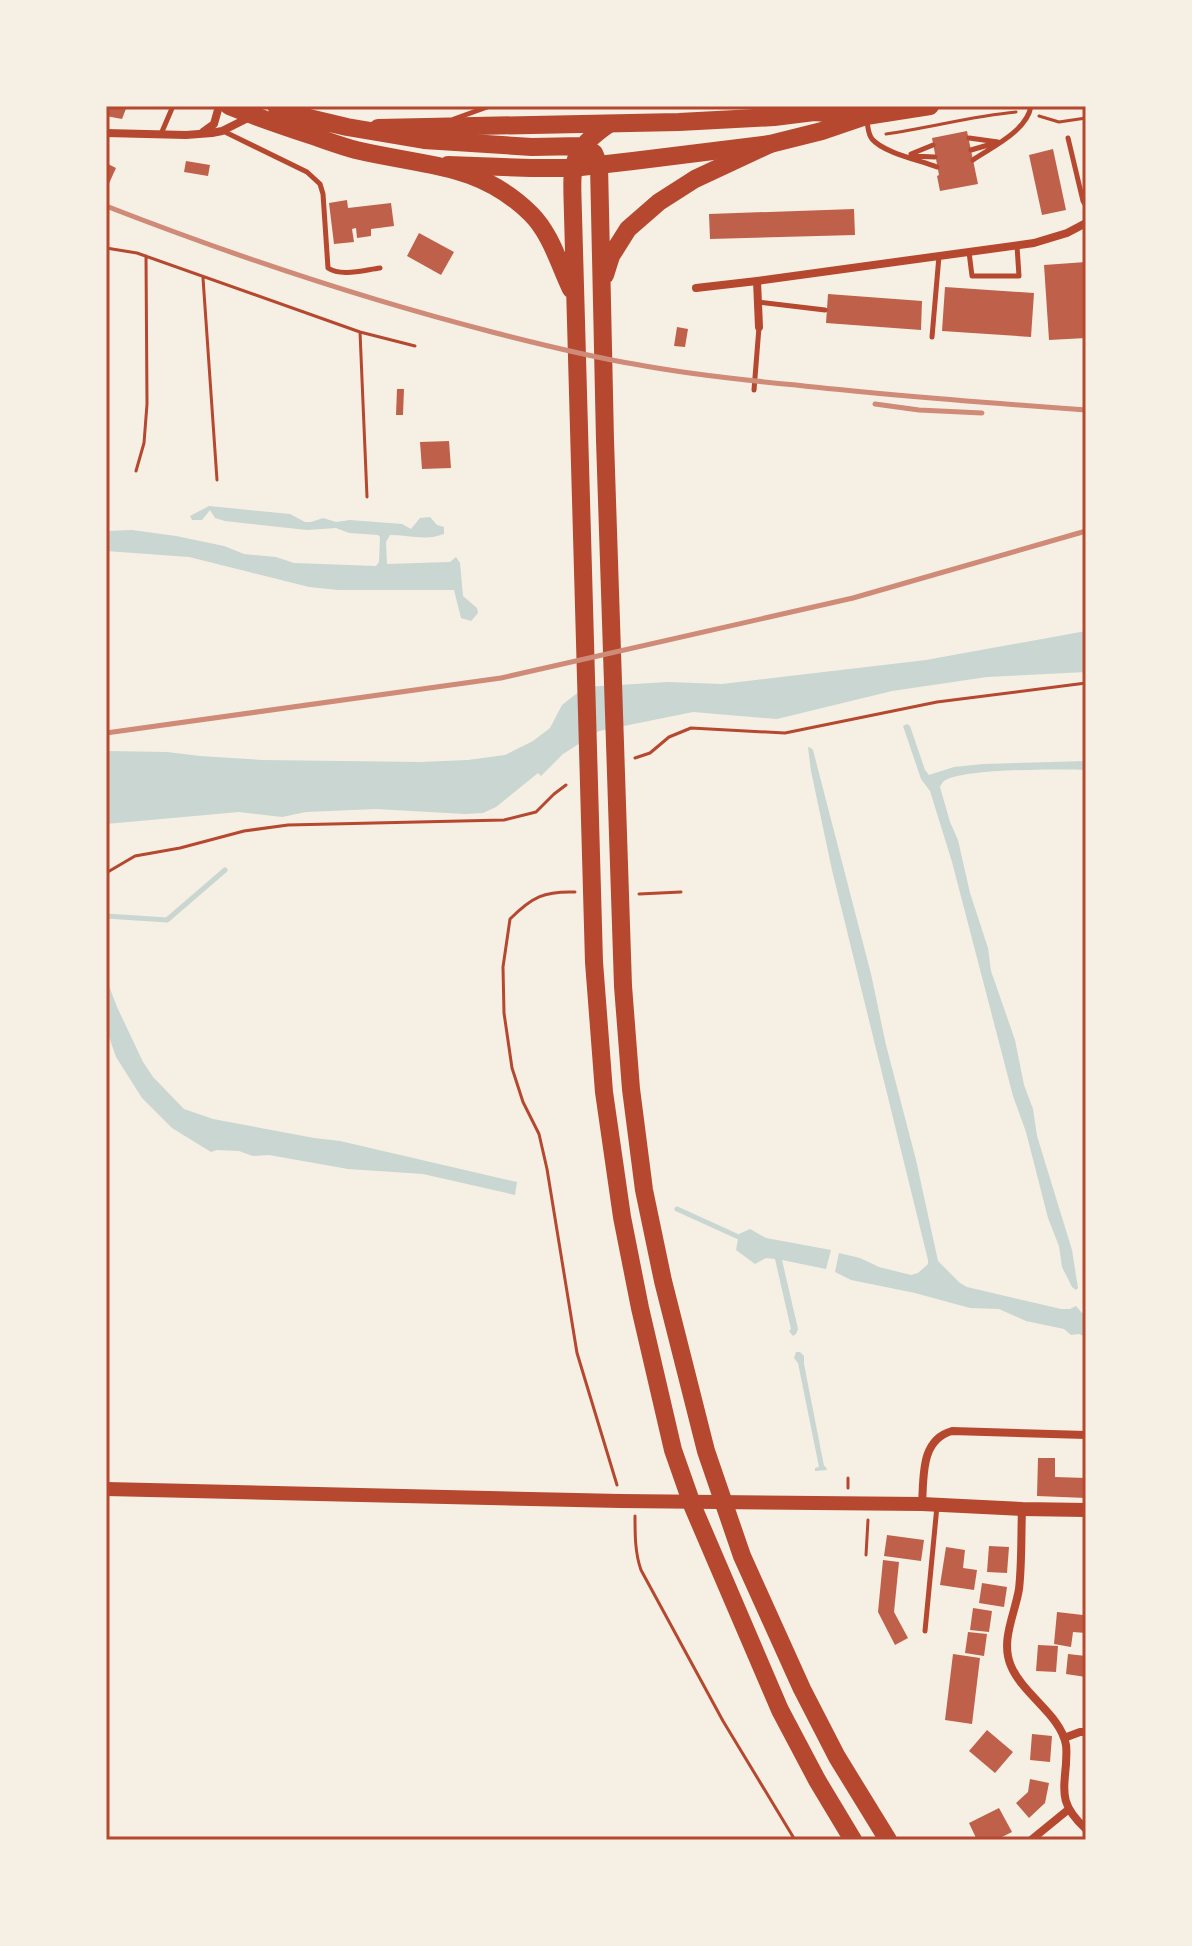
<svg xmlns="http://www.w3.org/2000/svg" width="1192" height="1946" font-family="'Open Sans',sans-serif">
<style>
.water{fill:#c9d6d2}
.lines{fill:none;stroke-linecap:round;stroke-linejoin:round}
.stream{stroke:#c9d6d2;stroke-width:5}
.building{fill:#bf614a}
.path{stroke:#b5482f;stroke-width:3}
.service{stroke:#b5482f;stroke-width:5}
.minor{stroke:#b5482f;stroke-width:8}
.tertiary{stroke:#b5482f;stroke-width:14}
.primary{stroke:#b5482f;stroke-width:18}
.trunk{stroke:#b5482f;stroke-width:18}
.rail{stroke:#cf8b77;stroke-width:5}
.neatline{fill:none;stroke:#b5482f;stroke-width:3}
</style>
<rect width="100%" height="100%" fill="#f6efe4"/>
<!-- water -->
<path class="water" d="M 209,506 L 290,514 L 305,522 L 311,522 L 323,518 L 336,522 L 350,520 L 402,524 L 411,529 L 420,518 L 430,517 L 437,525 L 444,527 L 444,534 C 426,541 409,535 390,535 L 386,542 L 387,564 L 450,562 L 456,557 L 460,563 L 463,596 L 477,608 L 478,613 L 471,621 L 461,618 L 454,590 L 339,590 L 309,587 L 189,557 L 106,551 L 106,531 L 132,530 L 176,536 L 224,546 L 244,554 L 276,557 L 294,563 L 376,566 L 379,562 L 380,537 L 378,535 L 349,533 L 336,528 L 307,530 L 225,521 L 215,518 L 210,510 L 202,520 L 192,520 L 190,516 Z
M 1086,631 L 1086,672 L 987,677 L 892,691 L 777,719 L 693,712 L 599,731 L 563,754 L 541,776 L 538,773 L 496,807 L 483,813 L 465,814 L 376,809 L 306,812 L 282,817 L 239,812 L 106,824 L 106,751 L 167,752 L 200,756 L 262,760 L 420,762 L 468,760 L 505,755 L 533,741 L 550,728 L 562,705 L 585,687 L 668,682 L 722,684 L 926,660 Z
M 907,724 L 910,726 L 925,770 L 929,775 L 954,767 L 983,764 L 1086,761 L 1086,770 C 1063,769 958,768 943,782 C 942,783 941,785 940,787 L 950,822 L 958,840 L 970,893 L 988,948 L 991,971 L 1015,1040 L 1024,1085 L 1033,1109 L 1037,1136 L 1072,1250 L 1078,1288 L 1076,1290 L 1072,1287 L 1062,1267 L 1059,1246 L 1048,1218 L 1026,1132 L 1013,1096 L 952,862 L 930,791 L 921,779 L 903,726 Z
M 808,747 L 811,748 L 813,750 L 871,974 L 886,1045 L 916,1160 L 938,1261 L 960,1283 L 967,1287 L 1061,1309 L 1070,1309 L 1076,1306 L 1082,1313 L 1086,1311 L 1086,1337 L 1079,1334 L 1071,1335 L 1064,1329 L 1026,1321 L 999,1309 L 970,1308 L 915,1293 L 851,1280 L 835,1272 L 839,1253 L 860,1258 L 879,1267 L 911,1275 L 918,1273 L 928,1264 L 928,1260 L 832,870 L 811,771 Z
M 106,978 L 117,1007 L 143,1062 L 153,1077 L 184,1109 L 213,1119 L 314,1138 L 340,1141 L 517,1182 L 515,1195 L 423,1174 L 348,1169 L 269,1155 L 253,1156 L 239,1151 L 217,1150 L 211,1152 L 172,1128 L 142,1098 L 116,1057 L 108,1034 L 106,1033 Z
M 750,1229 L 766,1238 L 831,1250 L 826,1269 L 782,1260 L 798,1329 L 796,1334 L 793,1336 L 789,1331 L 791,1329 L 775,1259 L 766,1258 L 755,1264 L 736,1250 L 739,1234 Z
M 796,1352 L 800,1352 L 804,1356 L 804,1364 L 824,1466 L 826,1467 L 827,1470 L 815,1471 L 815,1468 L 819,1467 L 798,1363 L 794,1358 Z"/>
<g class="lines">
<!-- stream -->
<path class="stream" d="M 106,916 L 167,920 L 225,870
M 677,1209 L 741,1238"/>
</g>
<!-- building -->
<path class="building" d="M 106,106 L 127,106 L 122,119 L 106,116 Z
M 967,131 L 978,184 L 940,191 L 937,176 L 939,175 L 932,138 Z
M 1053,149 L 1066,210 L 1042,215 L 1029,155 Z
M 186,161 L 210,165 L 208,176 L 184,172 Z
M 106,163 L 116,168 L 106,190 Z
M 347,200 L 348,208 L 391,203 L 394,226 L 371,229 L 371,236 L 357,238 L 356,228 L 352,229 L 354,242 L 334,244 L 329,203 Z
M 854,209 L 855,235 L 710,239 L 709,214 Z
M 419,233 L 454,252 L 441,275 L 407,256 Z
M 1086,262 L 1086,338 L 1049,340 L 1044,265 Z
M 945,287 L 1034,293 L 1031,337 L 942,331 Z
M 828,294 L 922,301 L 921,330 L 826,323 Z
M 677,327 L 688,329 L 685,347 L 674,346 Z
M 397,389 L 404,389 L 403,415 L 396,415 Z
M 449,441 L 451,468 L 422,469 L 420,442 Z
M 1038,1458 L 1055,1458 L 1055,1477 L 1086,1478 L 1086,1498 L 1037,1496 Z
M 887,1535 L 924,1540 L 921,1561 L 884,1556 Z
M 989,1546 L 1009,1547 L 1007,1573 L 987,1572 Z
M 946,1547 L 965,1550 L 963,1568 L 977,1570 L 974,1590 L 940,1585 Z
M 883,1560 L 899,1562 L 894,1612 L 908,1638 L 895,1645 L 878,1612 Z
M 982,1583 L 1007,1587 L 1004,1607 L 979,1603 Z
M 1084,1606 L 1086,1606 L 1086,1633 L 1073,1632 L 1071,1647 L 1054,1644 L 1057,1612 L 1083,1615 Z
M 973,1608 L 992,1611 L 989,1632 L 970,1630 Z
M 968,1632 L 987,1634 L 984,1656 L 965,1653 Z
M 1038,1645 L 1058,1646 L 1056,1672 L 1036,1671 Z
M 953,1654 L 980,1658 L 972,1724 L 945,1720 Z
M 1068,1654 L 1086,1656 L 1086,1677 L 1066,1674 Z
M 987,1730 L 1013,1752 L 995,1773 L 969,1751 Z
M 1032,1734 L 1052,1736 L 1050,1762 L 1030,1760 Z
M 1030,1779 L 1049,1783 L 1045,1803 L 1029,1818 L 1016,1803 L 1028,1792 Z
M 999,1808 L 1012,1832 L 996,1840 L 977,1840 L 969,1823 Z"/>
<g class="lines">
<!-- path -->
<path class="path" d="M 1039,116 L 1059,122 L 1086,118
M 886,134 C 929,128 972,116 1016,112
M 106,248 L 137,253 L 360,332 L 415,346
M 203,278 L 217,480
M 360,332 L 367,497
M 136,471 L 144,443 L 147,404 L 146,256
M 635,758 L 650,753 L 669,737 L 691,728 L 785,733 L 937,702 L 1086,683
M 106,873 L 135,856 L 180,848 L 244,831 L 288,825 L 504,820 L 536,812 L 554,794 L 566,785
M 575,892 C 544,891 532,897 510,919 L 503,967 L 504,1013 L 512,1068 L 523,1102 L 539,1134 L 547,1169 L 577,1353 L 617,1485
M 639,894 L 681,892
M 848,1478 L 848,1488
M 635,1516 C 635,1535 635,1553 641,1570 L 723,1721 L 795,1840
M 866,1555 L 868,1520"/>
<!-- service -->
<path class="service" d="M 454,119 L 490,106
M 867,121 C 868,127 868,134 872,139 C 884,153 919,160 937,167
M 223,131 L 307,172 L 320,184 L 323,194 L 328,268 C 341,277 364,270 380,268
M 161,134 L 173,106
M 969,138 L 998,142
M 1068,138 L 1083,201 L 1086,206
M 971,150 L 995,143
M 911,154 L 933,145
M 912,156 L 935,157
M 973,160 C 992,147 1027,131 1031,106
M 969,252 L 972,276 L 1019,276 L 1017,246
M 758,302 L 825,310
M 932,337 L 939,256
M 754,390 L 759,327
M 925,1631 L 937,1506"/>
<!-- minor -->
<path class="minor" d="M 203,132 L 214,124 L 219,106
M 106,133 L 186,135 L 212,133 L 222,131 L 250,117
M 757,281 L 759,327
M 696,288 L 757,281 L 1034,243 L 1067,233 L 1086,223
M 922,1504 C 924,1477 920,1440 952,1431 L 1086,1435
M 1022,1509 C 1021,1535 1022,1563 1019,1589 C 1015,1614 1000,1641 1011,1666 C 1023,1695 1061,1715 1066,1745 C 1067,1751 1066,1758 1066,1764 C 1063,1795 1061,1806 1086,1829
M 1064,1738 L 1080,1732 L 1086,1732
M 1031,1840 L 1069,1809"/>
<!-- tertiary -->
<path class="tertiary" d="M 106,1489 L 620,1501 L 922,1504 L 1022,1509 L 1086,1510"/>
<!-- primary -->
<path class="primary" d="M 378,128 L 679,122 L 774,117 L 814,112 L 866,116
M 448,165 L 531,168 L 572,168 L 633,161 L 770,144 L 822,131 L 866,116 L 930,106"/>
<!-- trunk -->
<path class="trunk" d="M 229,106 C 256,117 283,126 310,135 C 325,140 341,146 356,150 C 422,166 479,162 531,214 C 551,234 559,264 571,289
M 276,106 L 309,118 L 347,127 L 424,140 L 532,147 L 583,146 L 594,153 L 599,165 L 605,440 L 623,986 L 631,1089 L 644,1190 L 663,1281 L 706,1451 L 742,1556 L 802,1689 L 837,1757 L 888,1840
M 609,124 C 567,152 572,169 573,215 L 594,962 L 604,1092 L 622,1217 L 640,1308 L 673,1450 L 693,1507 L 780,1710 L 817,1780 L 853,1840
M 605,275 L 611,256 L 628,229 L 659,202 L 695,179 L 770,144"/>
<!-- rail -->
<path class="rail" d="M 106,206 C 232,255 360,298 492,332 C 539,344 586,356 634,364 C 687,374 742,380 796,385 C 892,396 989,403 1086,410
M 875,404 L 919,410 L 982,413
M 106,733 L 501,678 L 853,598 L 1086,531"/>
</g>
<!-- border -->
<rect width="1192" height="1946" fill="none" stroke="#f6efe4" stroke-width="216"/>
<rect x="108" y="108" width="976" height="1730" class="neatline"/>
</svg>
